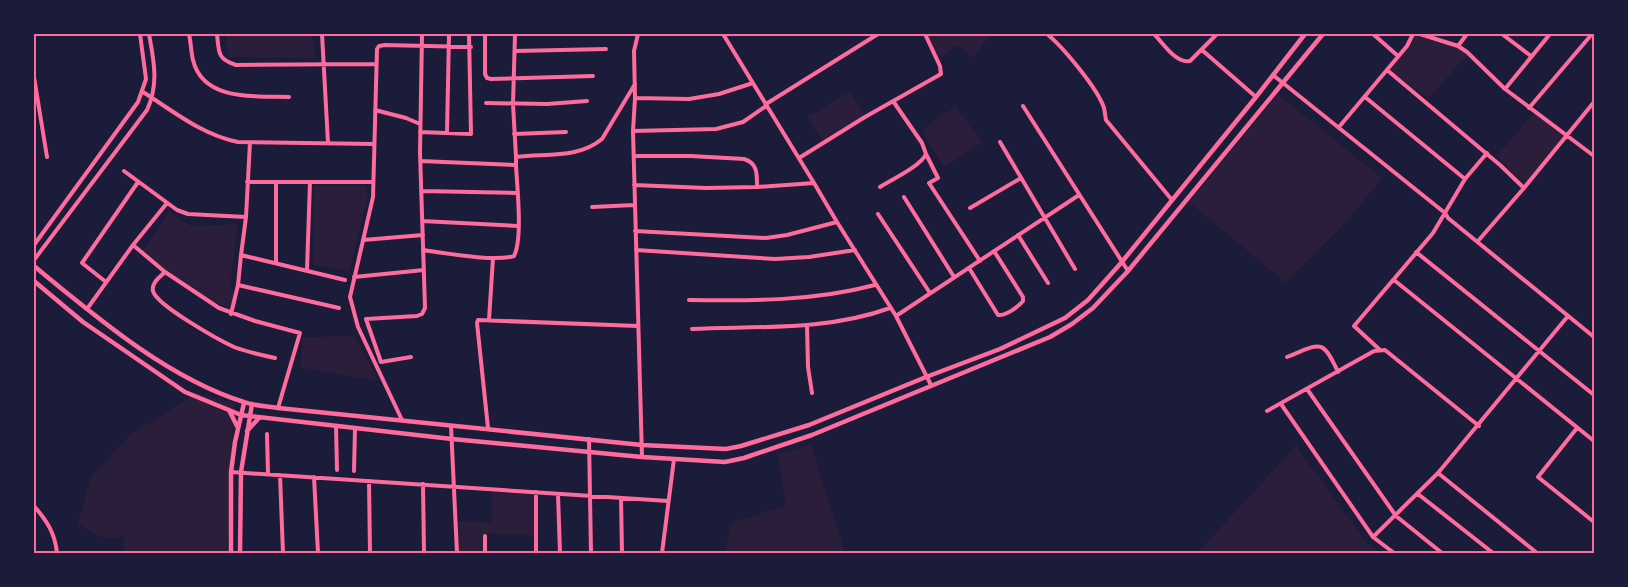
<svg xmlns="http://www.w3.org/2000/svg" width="1628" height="587" font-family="'Times New Roman',serif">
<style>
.green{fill:#2a1e3b}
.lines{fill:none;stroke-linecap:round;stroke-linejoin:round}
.minor{stroke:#ff6b9d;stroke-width:4}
.tertiary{stroke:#ff6b9d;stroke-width:4.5}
.neatline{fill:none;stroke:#ff6b9d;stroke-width:2}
</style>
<rect width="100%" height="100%" fill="#1b1b3a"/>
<!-- green -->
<path class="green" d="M 225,34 L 313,34 L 315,58 L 228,57 Z
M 924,34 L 991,34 L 973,58 L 957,45 L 937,60 Z
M 1413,34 L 1458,46 L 1468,55 L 1428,98 L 1387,70 Z
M 850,92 L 865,117 L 823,142 L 808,116 Z
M 1278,94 L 1382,178 L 1344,224 L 1286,283 L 1189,202 Z
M 956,106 L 982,143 L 944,167 L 921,130 Z
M 1535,111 L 1568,137 L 1526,187 L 1497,156 Z
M 314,186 L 366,186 L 368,196 L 349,271 L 313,265 Z
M 169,212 L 191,226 L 238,224 L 230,288 L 238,292 L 236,309 C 201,302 170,274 141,253 Z
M 355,336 L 378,381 L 301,368 L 302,337 Z
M 198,393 L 235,403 L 227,553 L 125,553 L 123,537 L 105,539 L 78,524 L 92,475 L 133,433 Z
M 811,445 L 845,553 L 725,553 L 731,523 L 786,505 L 778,454 Z
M 1296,446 L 1366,542 L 1381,553 L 1197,553 Z
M 491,489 L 536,492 L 536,536 L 485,533 L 483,553 L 457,553 L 456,521 L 492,523 Z"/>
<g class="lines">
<!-- minor -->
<path class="minor" d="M 189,34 C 191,43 191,52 193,60 C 203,102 257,96 289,97
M 217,34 C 219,52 217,59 236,65 L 375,64
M 322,34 L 328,143
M 485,34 L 485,74 L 487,78 L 491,79 L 593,76
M 515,34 L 513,104 L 516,157
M 638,34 L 634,51 L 635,98 L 633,131 L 642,457
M 723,34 L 814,183 L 837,222 L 896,316 L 931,385
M 1047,34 C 1063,47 1098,89 1104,108 C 1105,112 1105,116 1106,120 L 1172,200
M 1154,34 C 1163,43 1176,64 1190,61 L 1217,34
M 1373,34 L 1398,56
M 1420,34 L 1458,46 L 1467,52 L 1505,89 L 1594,156
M 1502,34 L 1531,56
M 1458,46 L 1467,34
M 1202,50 L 1256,97
M 515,51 L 606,49
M 1387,70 L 1500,165 L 1524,188
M 1273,75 L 1445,213 L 1448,218 L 1594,337
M 34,77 L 47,157
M 1505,89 L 1550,34
M 143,92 C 173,111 202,135 238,142 L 374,144
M 1365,97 L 1465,179
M 635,98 L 689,99 L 719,94 L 753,83
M 486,103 L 547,104 L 587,101
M 1023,106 L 1128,271
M 1529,108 L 1592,34
M 375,110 L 406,118 L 420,124
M 1339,127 L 1407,46 L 1413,34
M 633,131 L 716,129 L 743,122 L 766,106 L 766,104 L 878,34
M 420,132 L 471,134 L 469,34
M 447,132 L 449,34
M 514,134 L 566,132
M 250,142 L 246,217 L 241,255 L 345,280
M 1000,142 L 1075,269
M 926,154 L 938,178 L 929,183 L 980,261
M 635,156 L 691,156 L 744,159 C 758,163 757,175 757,187
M 799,158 L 865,117 L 941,74 L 940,66 L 925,34
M 420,161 L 516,165 L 516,157 C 546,153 578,159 602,139 L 635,84
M 124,171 L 177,210 L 188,214 L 246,217
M 247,182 L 373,182
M 276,182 L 276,263
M 634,185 L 706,188 L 757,187 L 814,183
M 880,187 C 891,180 921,166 926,154 L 922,143 L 893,101
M 421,191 L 517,193
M 904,197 L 954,277
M 592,207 L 634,205
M 970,208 L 1021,178
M 878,214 L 930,293
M 422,221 L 518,226
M 635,231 L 766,238 L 787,235 L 837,222
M 1018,235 L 1048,283
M 363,240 L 423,235
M 1478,241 L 1524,188 L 1594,102
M 34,245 L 138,102 L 146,79 L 140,34
M 133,245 L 165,272 L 219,308 L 255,321 L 300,333 L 278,408
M 423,250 C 445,253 494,262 514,256 C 523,238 517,187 516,165
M 636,250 L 775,259 L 809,257 L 855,250
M 1416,252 L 1594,395
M 241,255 L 238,285 L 339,308
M 34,260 L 147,110 C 159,84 154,61 149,34
M 969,268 L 998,315 C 1006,316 1018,307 1023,301 L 1023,297 L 994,251
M 307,270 L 310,182
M 165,272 C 160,277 151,283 153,291 C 156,305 219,340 234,347 C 247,352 261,355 275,358
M 354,277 L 424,270
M 1394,280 L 1594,441
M 106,282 L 82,263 L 138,182
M 689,300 C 752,301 814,301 875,285
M 87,309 L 133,245 L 167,203
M 231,314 L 238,285
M 896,316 L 1079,195
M 489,320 L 493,258
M 807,325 L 808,367 L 812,393
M 692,329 C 758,326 827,331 890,308
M 1379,349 L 1354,326 L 1433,233 L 1465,179 L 1487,153
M 411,357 L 381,362 L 366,319 L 417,316 L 422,314 L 425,308 L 420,152 L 422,34
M 1287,357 C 1320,344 1322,337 1338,372
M 1307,389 L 1396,516 L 1442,553
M 1281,404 L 1373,537 L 1394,553
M 1267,411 L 1374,351 L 1385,350 L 1479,426
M 402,420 L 358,327 L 350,297 L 373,197 L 377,49 L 379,46 L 385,45 L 471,47
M 336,426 L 337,470
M 451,426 L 457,553
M 488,428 L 477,323 L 478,320 L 638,326
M 1577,428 L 1538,477 L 1594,522
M 267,434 L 268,474
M 589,439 L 591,553
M 354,471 L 355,428
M 231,472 L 668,501
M 1438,473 L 1537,553
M 280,475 L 283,553
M 314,477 L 318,553
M 369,481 L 370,553
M 423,484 L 424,553
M 536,492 L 536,553
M 558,494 L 560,553
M 1418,494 L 1493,553
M 621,498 L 622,553
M 34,506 C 47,521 55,533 57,553
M 485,536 L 485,553
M 1373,537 L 1438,473 L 1568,316
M 662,553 L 674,459"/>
<!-- tertiary -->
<path class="tertiary" d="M 34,266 C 95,316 167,378 244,402 C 255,406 266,406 278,408 L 642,445 L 726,449 L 741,446 L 809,425 L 926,377 L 1000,349 L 1065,318 L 1088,300 L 1121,263 L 1256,97 L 1305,34
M 34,281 L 83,322 L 185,392 L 241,415 L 452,439 L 642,457 L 725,462 L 744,458 L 812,435 L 1050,337 L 1072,324 L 1093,308 L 1128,271 L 1323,34
M 229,410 L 238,428
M 247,431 L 259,418
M 231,553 L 231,472 L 235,442 L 244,403
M 240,553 L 241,472 L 252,404"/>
</g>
<!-- border -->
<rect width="1628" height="587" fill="none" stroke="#1b1b3a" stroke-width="70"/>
<rect x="35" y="35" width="1558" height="517" class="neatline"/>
</svg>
